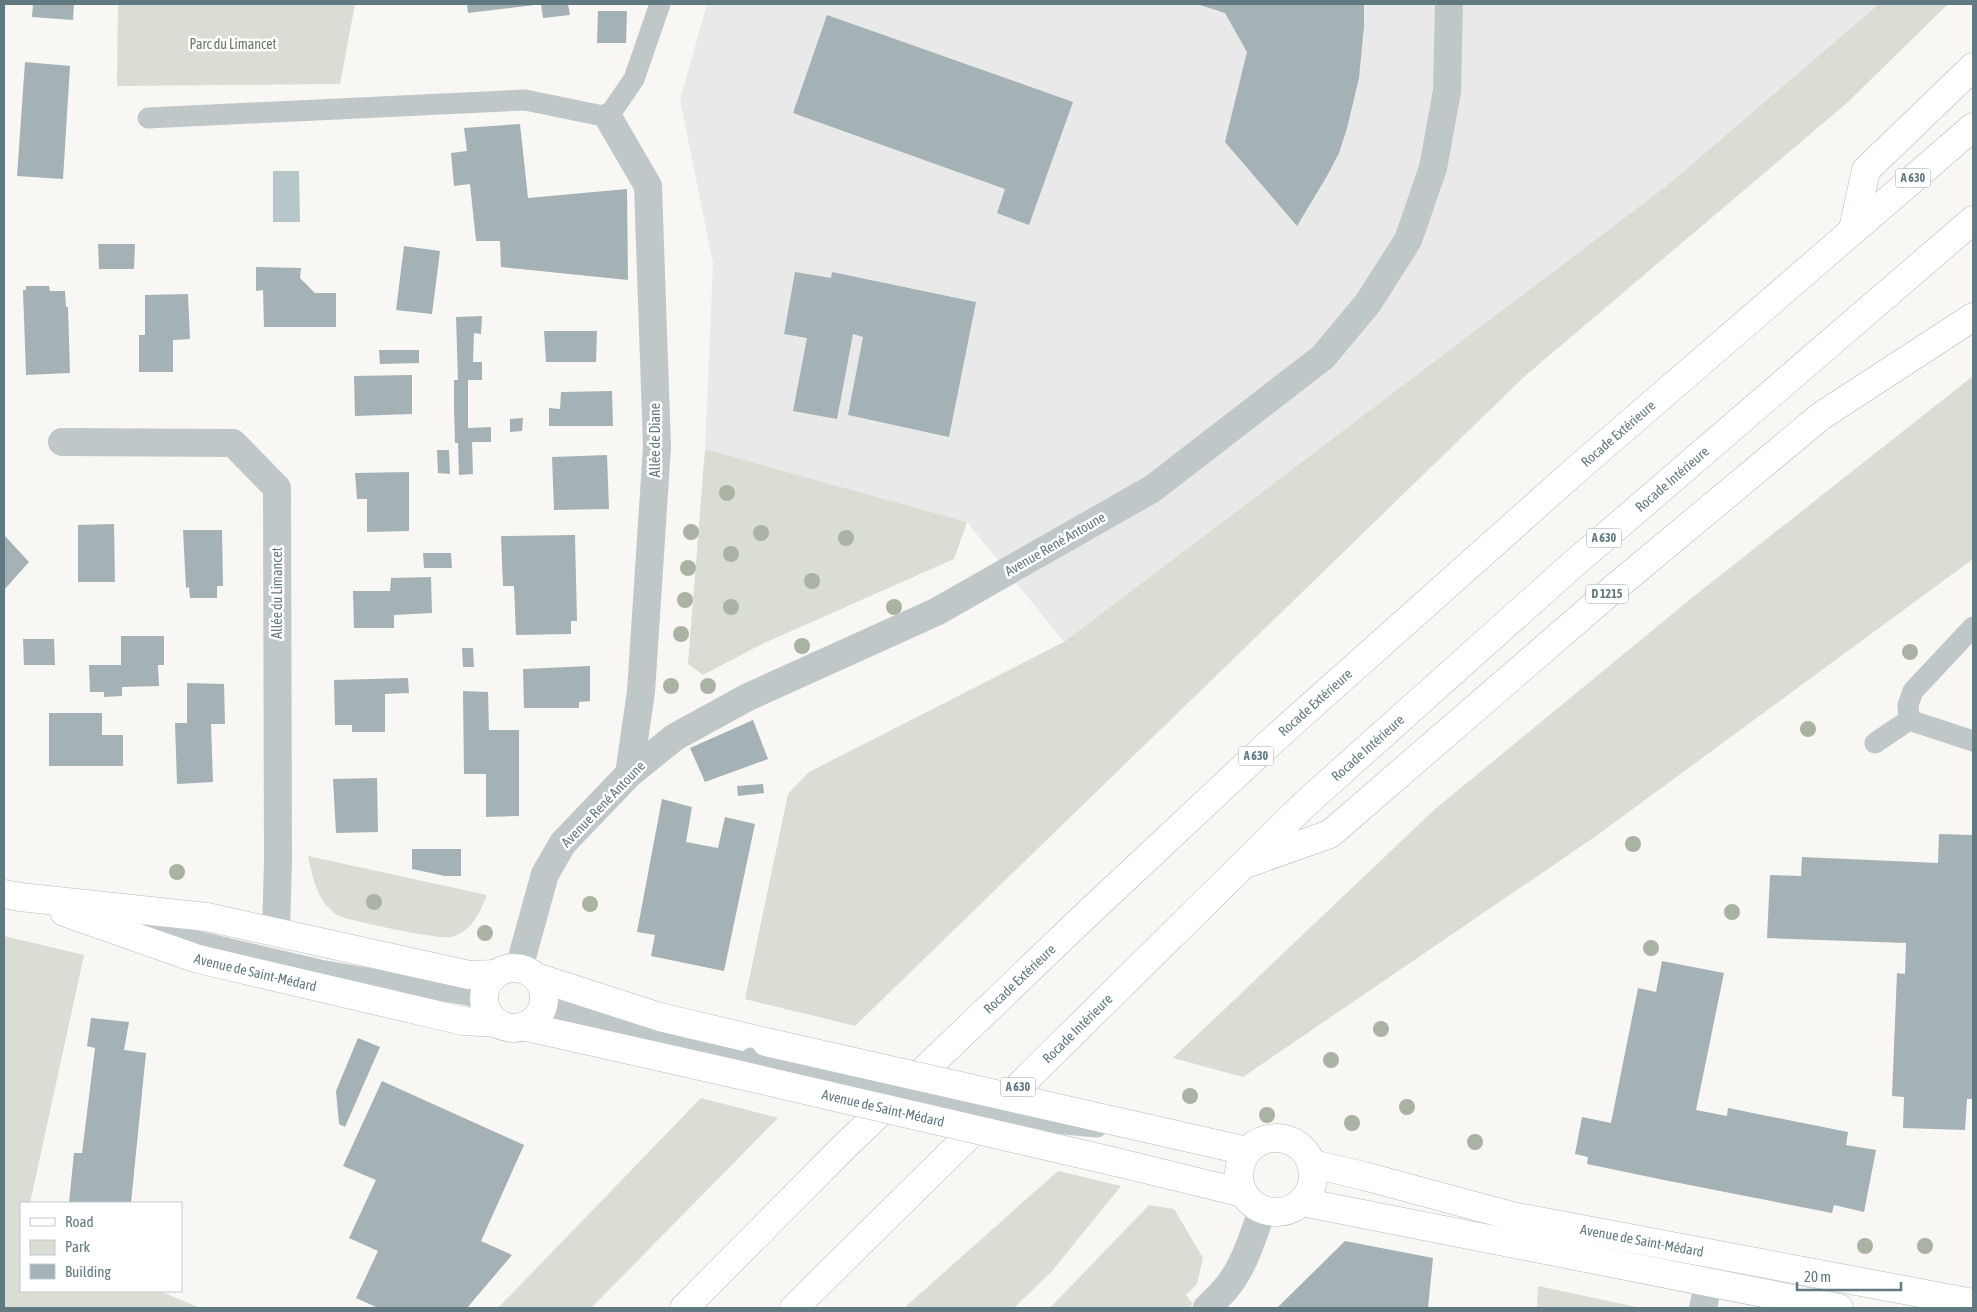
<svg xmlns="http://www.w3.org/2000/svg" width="1977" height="1312" font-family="'Asap Condensed',sans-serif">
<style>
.built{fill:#e8e9e8}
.green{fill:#d9ddd3}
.water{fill:#b5c7c8}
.building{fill:#a4b2b5}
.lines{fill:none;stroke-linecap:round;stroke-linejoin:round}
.secondary-casing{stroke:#b2bbbe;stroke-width:29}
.highway-casing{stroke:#b1b8ba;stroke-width:29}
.lane{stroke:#c0c7c9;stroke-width:21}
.street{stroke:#c0c7c9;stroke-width:28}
.secondary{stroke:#fff;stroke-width:28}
.highway{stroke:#fff;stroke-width:28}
.secondary-bridge-casing{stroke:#b2bbbe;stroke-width:29;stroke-linecap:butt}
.lane-bridge{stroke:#c0c7c9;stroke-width:21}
.secondary-bridge{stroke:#fff;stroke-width:28}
.tree{fill:#aab2a3}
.labels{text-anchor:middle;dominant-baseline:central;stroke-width:5;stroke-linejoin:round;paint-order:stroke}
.shield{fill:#fff;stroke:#90a2a7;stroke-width:1}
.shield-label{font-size:12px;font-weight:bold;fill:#617a81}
.park-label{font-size:14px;fill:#6a7960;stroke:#fff}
.street-label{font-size:14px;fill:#617a81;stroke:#fff}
</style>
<rect width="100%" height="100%" fill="#f8f7f4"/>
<!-- built -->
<path class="built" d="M 707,4 L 1879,4 L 1669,184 L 1064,642 L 967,522 L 705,449 L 713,263 L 680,100 Z"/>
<!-- green -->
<path class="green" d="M 118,4 L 355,4 L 340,84 L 117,86 Z
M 1879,4 L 1948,4 L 1848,102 L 1525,376 L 855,1026 L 745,999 L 788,794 L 809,772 L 1064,642 L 1669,184 Z
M 1973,376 L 1973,559 L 1596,836 L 1243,1077 L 1173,1058 L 1434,810 L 1693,597 Z
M 705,449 L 967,522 L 954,559 L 762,644 L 703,675 L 688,664 Z
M 308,856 L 487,895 C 480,913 472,931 451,937 C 440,940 357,922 342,917 C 337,916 331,910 327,906 C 315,892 312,874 308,856 Z
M 4,936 L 84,955 L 30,1203 L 21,1203 L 21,1291 L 159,1291 L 201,1308 L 4,1308 Z
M 701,1098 L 778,1118 L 591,1308 L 498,1308 Z
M 1058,1171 L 1121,1186 L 1052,1271 L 1014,1308 L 904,1308 Z
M 1149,1205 L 1174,1209 L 1203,1258 L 1197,1284 L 1186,1295 L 1193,1304 L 1189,1308 L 1050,1308 Z
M 1538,1286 L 1641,1308 L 1537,1308 Z"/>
<!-- water -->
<path class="water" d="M 273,171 L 299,171 L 300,222 L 273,222 Z"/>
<!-- building -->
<path class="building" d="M 33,4 L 74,4 L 73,20 L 32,17 Z
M 467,4 L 535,4 L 535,5 L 468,13 Z
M 541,4 L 568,4 L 570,15 L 543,18 Z
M 1197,4 L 1364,4 L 1364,26 L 1359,78 L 1347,128 L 1339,153 L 1327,176 L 1297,226 L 1225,142 L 1247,52 L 1225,13 Z
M 598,11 L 627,11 L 626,43 L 597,43 Z
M 827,15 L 1073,102 L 1029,225 L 997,213 L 1005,189 L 793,113 Z
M 25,62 L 70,66 L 63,179 L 17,176 Z
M 520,124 L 528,198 L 627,189 L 628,280 L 501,267 L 500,241 L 476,241 L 470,184 L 454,186 L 451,153 L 467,151 L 464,128 Z
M 98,244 L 135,244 L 134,269 L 99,269 Z
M 404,246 L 440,251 L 432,314 L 396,310 Z
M 256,267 L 301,268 L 300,278 L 315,293 L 336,293 L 336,327 L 264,327 L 263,290 L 256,291 Z
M 795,272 L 831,278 L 832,272 L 976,302 L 949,437 L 848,415 L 863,337 L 853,334 L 837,419 L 793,411 L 807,338 L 784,334 Z
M 26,286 L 49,286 L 50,291 L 65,291 L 66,307 L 68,307 L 70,373 L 26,375 L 23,290 L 26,290 Z
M 188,294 L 190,339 L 173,340 L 173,372 L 139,372 L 139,335 L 145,335 L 145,295 Z
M 482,316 L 481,334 L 474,333 L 473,362 L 482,362 L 482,380 L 468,380 L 468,428 L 491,427 L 491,442 L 472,442 L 473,474 L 459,475 L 458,443 L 455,443 L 454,406 L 454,380 L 458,380 L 456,317 Z
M 544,331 L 597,331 L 596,362 L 546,362 Z
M 379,350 L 419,350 L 419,363 L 380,364 Z
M 412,375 L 412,414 L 355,416 L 354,376 Z
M 612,391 L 613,426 L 549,426 L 549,408 L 560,409 L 561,392 Z
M 523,418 L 522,431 L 510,432 L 510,419 Z
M 437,450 L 449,450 L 450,474 L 438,473 Z
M 607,455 L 609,509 L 554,510 L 552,457 Z
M 409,472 L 409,531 L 367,532 L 367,499 L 357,499 L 355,473 Z
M 114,524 L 115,582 L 78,582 L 78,525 Z
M 183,530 L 222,530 L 223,586 L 217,586 L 217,598 L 190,598 L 189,587 L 186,588 Z
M 4,535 L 29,562 L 4,590 Z
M 575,535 L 577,621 L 571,621 L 571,634 L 516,635 L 514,586 L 503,586 L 501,536 Z
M 423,553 L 451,553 L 452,568 L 424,568 Z
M 431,577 L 432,613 L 394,615 L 394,628 L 354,628 L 353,591 L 390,591 L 391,578 Z
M 121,636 L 164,636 L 164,665 L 158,665 L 159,686 L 122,687 L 122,696 L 104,697 L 104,692 L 90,692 L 89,665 L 121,665 Z
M 23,639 L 54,639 L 55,665 L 24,665 Z
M 462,648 L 473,648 L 474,667 L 463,667 Z
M 590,666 L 590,701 L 579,702 L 579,708 L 524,708 L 523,669 Z
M 408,678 L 409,693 L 385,694 L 385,732 L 352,732 L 352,725 L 335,725 L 334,680 Z
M 187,683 L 224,684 L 225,724 L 211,724 L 213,782 L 177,784 L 175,723 L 187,723 Z
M 463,691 L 488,692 L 489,730 L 519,730 L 519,816 L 486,817 L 486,774 L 464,774 Z
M 49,713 L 102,713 L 102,735 L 123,735 L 123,766 L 49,766 Z
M 753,720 L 768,759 L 705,782 L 690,748 Z
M 377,778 L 378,832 L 336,833 L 333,779 Z
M 763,784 L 764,793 L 738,796 L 737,786 Z
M 662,799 L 692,807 L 686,842 L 718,848 L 725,817 L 755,824 L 724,971 L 651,956 L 655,935 L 637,932 Z
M 1939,834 L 1973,835 L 1973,1099 L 1967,1099 L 1965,1130 L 1903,1128 L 1904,1097 L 1892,1096 L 1897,973 L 1905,974 L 1906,943 L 1767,938 L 1770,875 L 1801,876 L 1802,857 L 1938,863 Z
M 412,849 L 461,849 L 461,876 L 445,876 L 412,869 Z
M 1662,961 L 1724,973 L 1696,1110 L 1727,1116 L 1728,1108 L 1848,1132 L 1846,1145 L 1876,1150 L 1864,1212 L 1834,1205 L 1832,1213 L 1664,1180 L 1587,1164 L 1588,1157 L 1575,1154 L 1582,1117 L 1611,1123 L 1638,988 L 1656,992 Z
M 91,1018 L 129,1022 L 124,1050 L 146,1053 L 131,1203 L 69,1203 L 74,1153 L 82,1153 L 95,1048 L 87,1046 Z
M 358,1038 L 380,1047 L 345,1127 L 339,1124 L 336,1091 Z
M 382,1081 L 524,1145 L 481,1241 L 512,1255 L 467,1308 L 378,1308 L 356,1298 L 378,1251 L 349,1238 L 376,1180 L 343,1166 Z
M 1345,1241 L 1433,1258 L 1428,1308 L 1277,1308 Z"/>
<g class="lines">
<!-- secondary casing -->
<g class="secondary-casing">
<g id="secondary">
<path d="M 4,894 L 20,897 L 207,917 L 469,975 L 496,974"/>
<path id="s1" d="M 64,912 L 198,959 L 463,1021 L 498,1023"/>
<circle cx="514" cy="998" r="30"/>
<path d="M 536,977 L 660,1017 L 766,1042"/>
<path d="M 523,1026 L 736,1074"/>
<path d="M 1150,1129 L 1247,1151"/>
<circle cx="1276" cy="1175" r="37"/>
<path d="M 1116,1162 L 1243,1193"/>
<path id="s2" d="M 1313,1164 L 1364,1176 L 1512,1216 L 1973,1303"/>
<path d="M 1302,1202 L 1839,1308"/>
</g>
</g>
<!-- highway casing -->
<g class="highway-casing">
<g id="highway">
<path d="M 1853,229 L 1866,170 L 1973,67"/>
<path d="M 1251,862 L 1330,834 L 1612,590 L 1821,416 L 1973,317"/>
<path id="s3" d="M 684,1308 L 845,1146 L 1084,917 L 1273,740 L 1577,469 L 1973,127"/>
<path id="s4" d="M 794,1308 L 1306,803 L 1570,567 L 1973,220"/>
</g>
</g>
<!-- lane -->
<path class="lane" d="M 148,118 L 525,100 L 608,117 L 634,79 L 660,4
M 1909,720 L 1908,705 L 1913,691 L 1973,627
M 1909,720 L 1973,741
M 1875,743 L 1909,720
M 154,931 L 320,970 L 484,998
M 543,1004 L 596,1022 L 751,1058"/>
<!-- street -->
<path class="street" d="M 608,117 L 648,186 L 657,447 L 641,692 L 629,774
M 62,442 L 233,443 L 277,488 L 278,860 L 276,932
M 519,968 L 545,874 L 563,843 L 629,774 L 675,737 L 748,697 L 936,612 L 1152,489 L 1323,357 L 1368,303 L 1408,240 L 1433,168 L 1447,91 L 1449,4
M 1207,1308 C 1216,1299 1226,1290 1233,1279 C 1247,1258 1254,1232 1263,1209
M 1703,1308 L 1708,1284"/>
<!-- secondary -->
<use href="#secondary" class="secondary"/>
<!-- highway -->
<use href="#highway" class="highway"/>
<!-- secondary-bridge casing -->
<g class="secondary-bridge-casing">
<g id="secondary-bridge">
<path d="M 766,1042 L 1150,1129"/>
<path id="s5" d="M 736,1074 L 1116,1162"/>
</g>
</g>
<!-- lane-bridge -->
<path class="lane-bridge" d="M 751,1058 L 1031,1121 L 1097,1127"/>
<!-- secondary-bridge -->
<use href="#secondary-bridge" class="secondary-bridge"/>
</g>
<!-- trees -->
<g class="tree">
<circle cx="727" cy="493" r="8"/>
<circle cx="691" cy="532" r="8"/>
<circle cx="761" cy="533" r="8"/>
<circle cx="846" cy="538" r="8"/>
<circle cx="731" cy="554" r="8"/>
<circle cx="688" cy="568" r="8"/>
<circle cx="812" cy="581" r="8"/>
<circle cx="685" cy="600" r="8"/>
<circle cx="731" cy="607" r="8"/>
<circle cx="894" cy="607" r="8"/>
<circle cx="681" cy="634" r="8"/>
<circle cx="802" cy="646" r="8"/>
<circle cx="1910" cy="652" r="8"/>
<circle cx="671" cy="686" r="8"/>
<circle cx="708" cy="686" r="8"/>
<circle cx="1808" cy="729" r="8"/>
<circle cx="1633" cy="844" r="8"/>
<circle cx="177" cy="872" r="8"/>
<circle cx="374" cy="902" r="8"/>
<circle cx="590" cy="904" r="8"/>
<circle cx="1732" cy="912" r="8"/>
<circle cx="485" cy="933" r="8"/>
<circle cx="1651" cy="948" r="8"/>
<circle cx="1381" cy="1029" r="8"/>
<circle cx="1331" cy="1060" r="8"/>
<circle cx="1190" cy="1096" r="8"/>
<circle cx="1407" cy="1107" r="8"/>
<circle cx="1267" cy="1115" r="8"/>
<circle cx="1352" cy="1123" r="8"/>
<circle cx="1475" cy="1142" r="8"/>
<circle cx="1865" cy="1246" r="8"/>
<circle cx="1925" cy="1246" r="8"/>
</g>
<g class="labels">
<!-- shield labels -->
<g class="shield">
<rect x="1895.5" y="168.5" width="35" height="19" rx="4"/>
<rect x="1586.5" y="528.5" width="35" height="19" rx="4"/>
<rect x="1586" y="584.5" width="42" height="19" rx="4"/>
<rect x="1238.5" y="746.5" width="35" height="19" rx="4"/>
<rect x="1000.5" y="1077.5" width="35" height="19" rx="4"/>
</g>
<g class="shield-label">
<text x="1913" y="178">A 630</text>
<text x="1604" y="538">A 630</text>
<text x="1607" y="594">D 1215</text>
<text x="1256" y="756">A 630</text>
<text x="1018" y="1087">A 630</text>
</g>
<!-- park labels -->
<g class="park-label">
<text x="233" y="44">Parc du Limancet</text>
</g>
<!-- street labels -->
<g class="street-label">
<text stroke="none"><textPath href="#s3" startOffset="1280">Rocade Extérieure</textPath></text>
<text transform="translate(655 440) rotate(-90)">Allée de Diane</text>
<text stroke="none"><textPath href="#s4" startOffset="1208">Rocade Intérieure</textPath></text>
<text transform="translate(1055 544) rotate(-30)">Avenue René Antoune</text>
<text transform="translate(277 593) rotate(-90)">Allée du Limancet</text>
<text stroke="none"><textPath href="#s3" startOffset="875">Rocade Extérieure</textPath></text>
<text stroke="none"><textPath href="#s4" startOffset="802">Rocade Intérieure</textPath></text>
<text transform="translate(603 804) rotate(-46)">Avenue René Antoune</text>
<text stroke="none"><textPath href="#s1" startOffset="201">Avenue de Saint-Médard</textPath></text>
<text stroke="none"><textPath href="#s3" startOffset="470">Rocade Extérieure</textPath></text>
<text stroke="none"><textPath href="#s4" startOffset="398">Rocade Intérieure</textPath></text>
<text stroke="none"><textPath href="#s5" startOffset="151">Avenue de Saint-Médard</textPath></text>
<text stroke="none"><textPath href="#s2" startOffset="338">Avenue de Saint-Médard</textPath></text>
</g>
</g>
<!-- border -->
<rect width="1977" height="1312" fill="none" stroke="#617a81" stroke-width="10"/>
<!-- legend -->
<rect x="20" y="1202" width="162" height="90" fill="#ffffff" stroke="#c0cacd"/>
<rect x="30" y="1218" width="25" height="8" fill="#ffffff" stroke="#c0cacd"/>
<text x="65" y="1227" font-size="15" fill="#617a81">Road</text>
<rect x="30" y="1240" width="25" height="15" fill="#d9ddd3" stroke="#c0cacd"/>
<text x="65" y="1252" font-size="15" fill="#617a81">Park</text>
<rect x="30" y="1264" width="25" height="15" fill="#a4b2b5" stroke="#c0cacd"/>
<text x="65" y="1277" font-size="15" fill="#617a81">Building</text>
<!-- scale -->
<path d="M1797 1282v8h104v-8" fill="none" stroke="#617a81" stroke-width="2.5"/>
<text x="1804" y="1282" font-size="15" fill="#617a81" stroke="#ffffff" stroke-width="4" paint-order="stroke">20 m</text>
</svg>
